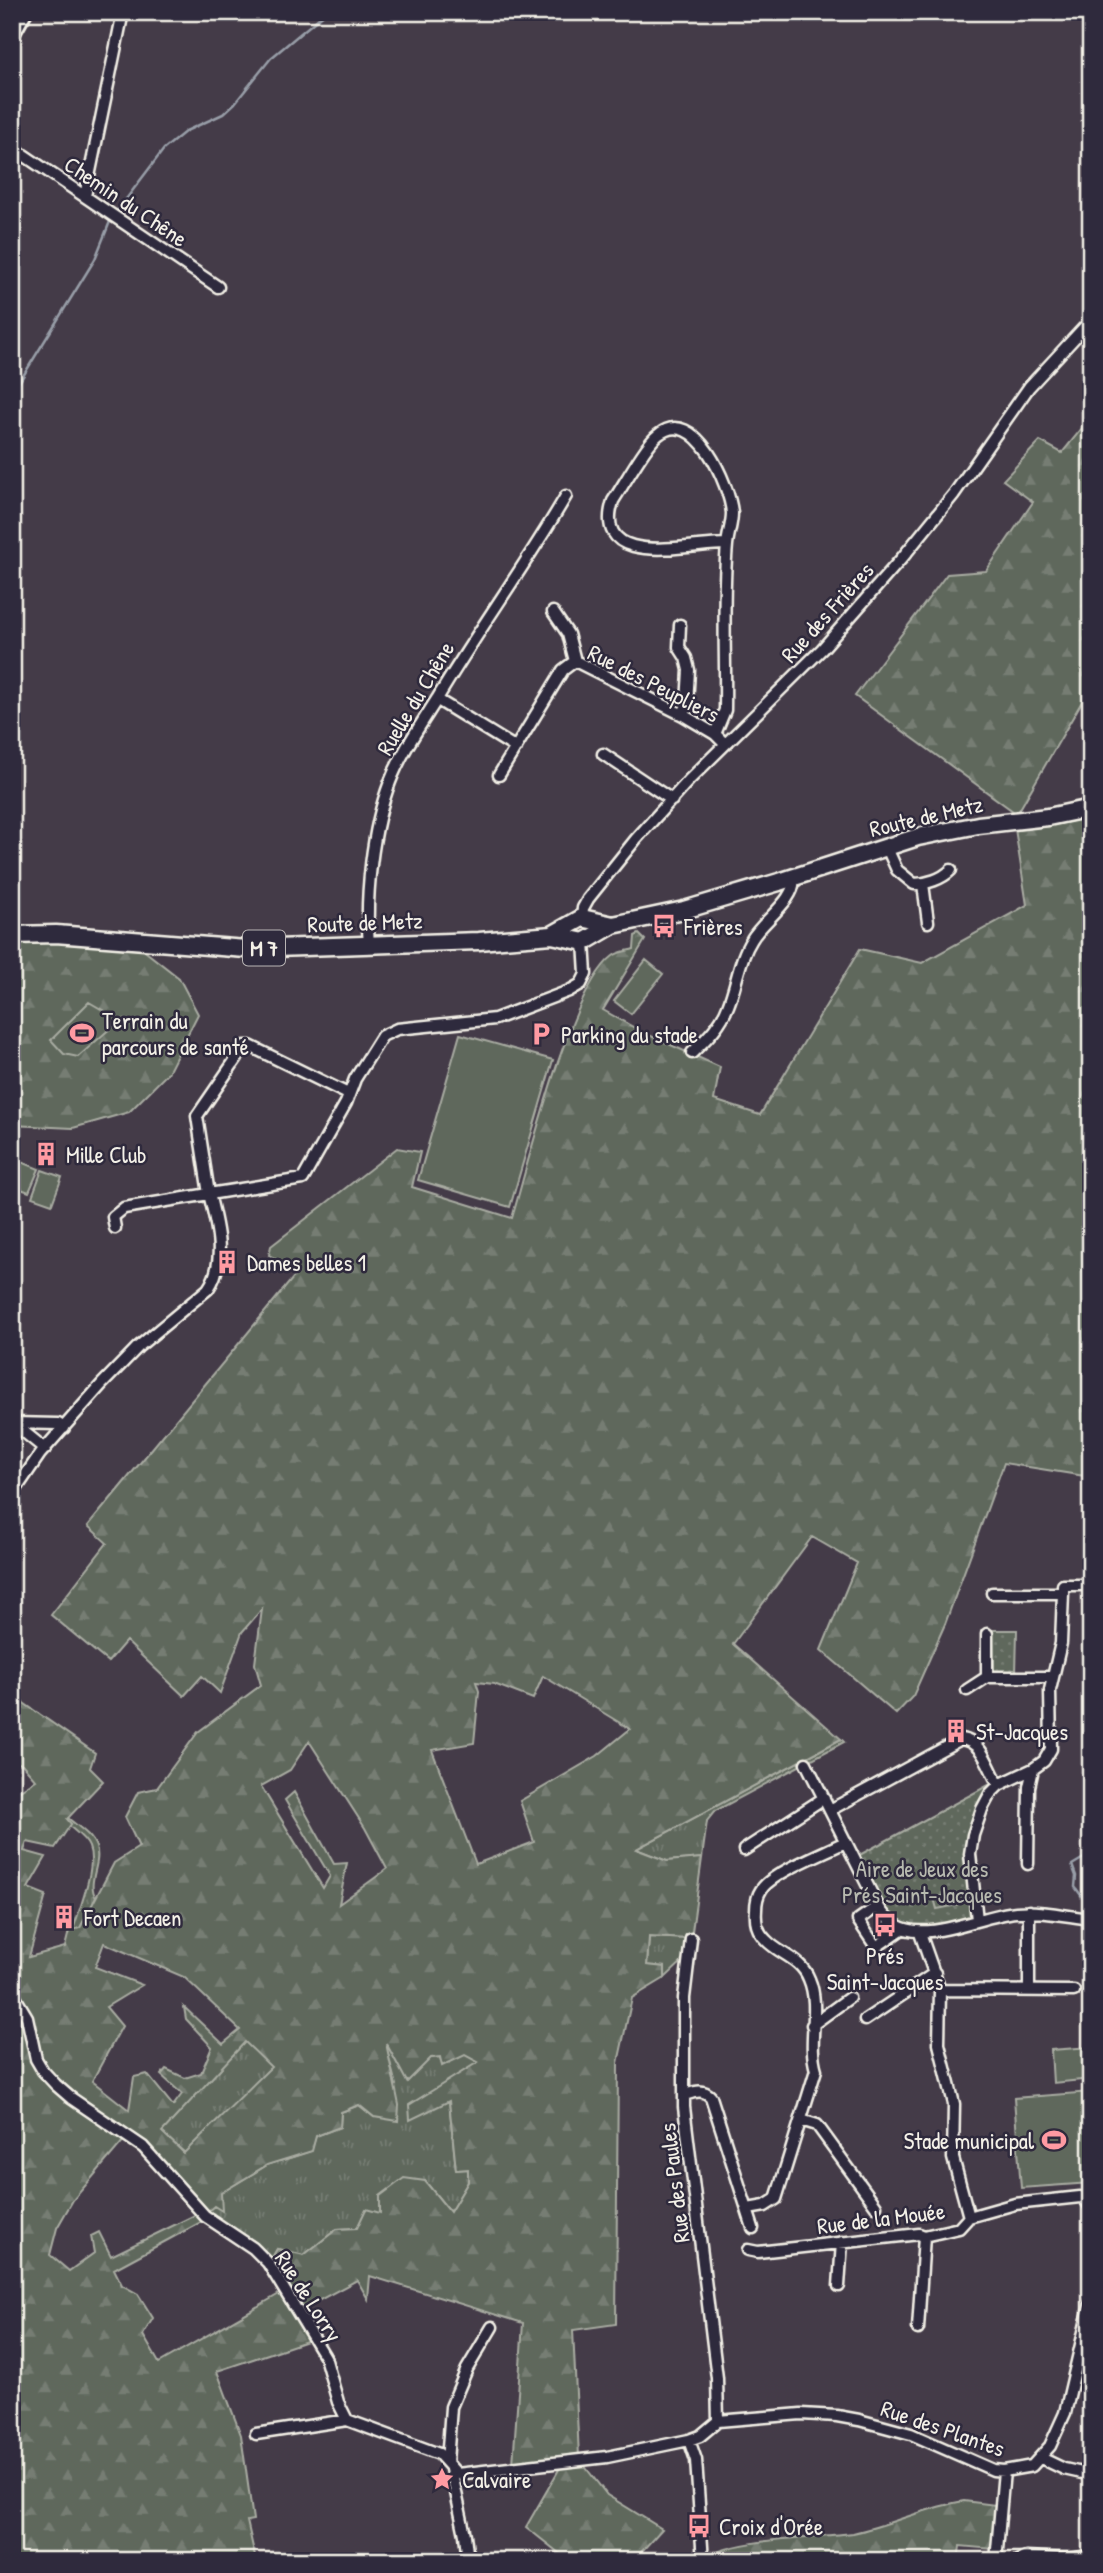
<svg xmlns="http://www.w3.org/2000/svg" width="1103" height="2573" font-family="'Patrick Hand',sans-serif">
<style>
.grass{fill:url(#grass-tufts);stroke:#a9aca2;stroke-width:2}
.forest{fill:url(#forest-firs);stroke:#a9aca2;stroke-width:2;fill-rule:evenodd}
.park{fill:url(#park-dots);stroke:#a9aca2;stroke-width:2}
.garden{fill:#5e675c;stroke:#a9aca2;stroke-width:2}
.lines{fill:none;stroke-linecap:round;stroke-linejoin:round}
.stream{stroke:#989ea8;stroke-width:2.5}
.minor-casing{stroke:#f4f1e8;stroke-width:15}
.tertiary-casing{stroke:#f4f1e8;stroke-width:18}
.primary-casing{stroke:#f4f1e8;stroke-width:21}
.minor{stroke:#2f2a3d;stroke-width:10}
.tertiary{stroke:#2f2a3d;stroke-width:12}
.primary{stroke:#2f2a3d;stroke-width:16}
.labels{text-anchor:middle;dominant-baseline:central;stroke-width:5;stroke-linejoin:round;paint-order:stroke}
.shield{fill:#2f2a3d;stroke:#b9b5b5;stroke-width:2}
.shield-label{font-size:21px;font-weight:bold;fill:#f4f1e8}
.street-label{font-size:23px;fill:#f4f1e8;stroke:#2f2a3d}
.poi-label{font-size:23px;fill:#f4f1e8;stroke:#2f2a3d;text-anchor:start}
.park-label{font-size:23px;fill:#b8bab0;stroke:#2f2a3d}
</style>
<defs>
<pattern id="grass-tufts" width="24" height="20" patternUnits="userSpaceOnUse" patternTransform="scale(1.75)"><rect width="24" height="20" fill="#5e675c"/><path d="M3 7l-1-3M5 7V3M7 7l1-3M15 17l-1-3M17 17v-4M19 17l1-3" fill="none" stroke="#767d73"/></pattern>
<pattern id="forest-firs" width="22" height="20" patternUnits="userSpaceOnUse" patternTransform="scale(1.75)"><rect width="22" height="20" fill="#5e675c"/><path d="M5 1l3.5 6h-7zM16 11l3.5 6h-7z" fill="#767d73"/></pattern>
<pattern id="park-dots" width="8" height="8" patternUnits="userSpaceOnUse" patternTransform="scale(1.75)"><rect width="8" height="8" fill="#5e675c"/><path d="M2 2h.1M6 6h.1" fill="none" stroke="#767d73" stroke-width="1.8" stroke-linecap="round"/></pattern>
</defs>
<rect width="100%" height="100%" fill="#443b48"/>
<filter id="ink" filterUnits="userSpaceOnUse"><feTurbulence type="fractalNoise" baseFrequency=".0143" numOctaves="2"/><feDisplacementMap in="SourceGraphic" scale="14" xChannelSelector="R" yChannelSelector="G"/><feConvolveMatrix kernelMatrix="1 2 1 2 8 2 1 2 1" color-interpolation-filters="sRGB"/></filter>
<g filter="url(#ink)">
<!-- grass -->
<path class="grass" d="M 841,1739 L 844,1742 L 715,1811 L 707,1821 L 702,1858 L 667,1861 L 636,1849 Z
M 68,1818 C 77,1826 92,1835 96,1847 C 102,1864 86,1882 96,1898 L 80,1928 L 73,1930 C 79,1910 97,1866 89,1847 C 86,1839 76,1832 69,1826 L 71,1824 L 67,1820 Z
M 649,1937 L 691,1939 L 684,1960 L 665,1978 L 665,1967 L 647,1966 Z
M 384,2039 L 431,2058 L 440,2057 L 442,2065 L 465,2054 L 478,2062 L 449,2101 L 456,2170 L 468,2169 L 468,2182 L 450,2212 L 425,2181 L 357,2228 L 337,2229 L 304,2255 L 277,2249 L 272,2258 L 246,2237 L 207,2213 L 221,2193 L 267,2165 L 311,2151 L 316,2136 L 340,2127 L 341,2112 L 359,2105 L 374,2117 L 396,2085 Z
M 245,2041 L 272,2067 L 185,2153 L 161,2132 Z"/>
<!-- forest -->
<path class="forest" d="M 1091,417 L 1091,692 L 1088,691 L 1017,814 L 855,696 L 947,574 L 986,571 L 1033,502 L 1003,480 L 1040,441 L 1062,453 Z
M 1091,817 L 1091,1477 L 1004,1463 L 945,1624 L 913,1696 L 896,1714 L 821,1650 L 857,1563 L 812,1537 L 733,1644 L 841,1739 L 636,1849 L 667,1861 L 702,1858 L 691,1939 L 649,1937 L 647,1965 L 665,1967 L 665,1978 L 632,1998 L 618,2063 L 616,2324 L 573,2330 L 579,2457 L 513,2464 L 523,2323 L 370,2276 L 368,2299 L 357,2280 L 303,2309 L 272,2258 L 277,2249 L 304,2255 L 337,2229 L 357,2228 L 366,2209 L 380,2213 L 380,2196 L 404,2178 L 425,2181 L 450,2212 L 468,2182 L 468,2169 L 456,2170 L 449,2101 L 410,2120 L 409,2105 L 478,2062 L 465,2055 L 442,2066 L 440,2057 L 431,2058 L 407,2082 L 386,2043 L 399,2105 L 398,2121 L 374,2117 L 359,2105 L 341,2112 L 340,2127 L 316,2136 L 312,2151 L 267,2165 L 221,2193 L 222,2211 L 214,2206 L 207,2212 L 158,2157 L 124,2140 L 73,2200 L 57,2228 L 50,2255 L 69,2271 L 94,2253 L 91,2236 L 99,2232 L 111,2256 L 195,2215 L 203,2221 L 114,2269 L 122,2285 L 138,2294 L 153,2318 L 143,2335 L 159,2363 L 281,2293 L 310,2340 L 217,2371 L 241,2435 L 253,2520 L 247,2521 L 256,2561 L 12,2561 L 12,1795 L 36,1780 L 22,1764 L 12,1762 L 12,1695 L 95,1753 L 90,1768 L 103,1781 L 67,1819 L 71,1824 L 55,1848 L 27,1842 L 24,1851 L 46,1857 L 28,1888 L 46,1895 L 29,1957 L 65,1947 L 69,1931 L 80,1928 L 114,1863 L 139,1847 L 125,1817 L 138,1792 L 157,1788 L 198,1732 L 261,1685 L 255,1664 L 262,1609 L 242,1632 L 220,1693 L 202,1676 L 184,1696 L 126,1641 L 108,1662 L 51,1615 L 107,1543 L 88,1526 L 298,1272 L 269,1255 L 271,1246 L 397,1148 L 420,1152 L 412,1187 L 512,1218 C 529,1161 570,988 613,956 C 618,952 627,951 634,949 L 635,936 L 639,934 L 645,940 L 603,1010 L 642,1032 L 720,1067 L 714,1100 L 760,1115 L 860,949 L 922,963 L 1027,905 L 1015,829 L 1059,824 ZM 543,1676 L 630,1729 L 597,1756 L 520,1801 L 534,1842 L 476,1864 L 432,1750 L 474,1743 L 479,1691 L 476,1682 L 494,1684 L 533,1699 ZM 309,1741 L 365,1828 L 387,1869 L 339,1904 L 347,1863 L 334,1864 L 294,1792 L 285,1800 L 330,1876 L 323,1888 L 261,1786 L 290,1770 ZM 104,1943 L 184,1977 L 240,2030 L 223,2044 L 184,2007 L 186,2019 L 212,2047 L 201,2073 L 185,2078 L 166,2069 L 161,2075 L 182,2094 L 173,2106 L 147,2074 L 134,2077 L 129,2110 L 92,2081 L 122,2026 L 106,2007 L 142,1985 L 95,1967 ZM 245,2042 L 271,2067 L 184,2153 L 162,2132 Z
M 50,941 L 137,945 L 179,978 L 198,1014 L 168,1073 L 129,1112 L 73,1128 L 12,1125 L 12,943 Z
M 583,2464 L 607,2495 L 662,2529 L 633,2561 L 569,2561 L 526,2527 L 561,2466 Z
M 964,2501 L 996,2505 L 993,2549 L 960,2546 L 958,2561 L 703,2561 C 720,2539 823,2537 853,2533 C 891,2525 926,2507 964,2501 Z"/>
<!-- park -->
<path class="park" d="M 993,1630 L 1017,1630 L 1016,1674 L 994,1674 Z
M 996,1781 L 973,1835 L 977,1920 L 920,1933 L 893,1925 L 854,1858 Z"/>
<!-- garden -->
<path class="garden" d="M 646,960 L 663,974 L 631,1014 L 614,1001 Z
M 89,1002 L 106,1012 L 113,1026 L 78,1057 L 64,1054 L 51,1040 Z
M 460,1034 L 553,1060 L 510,1207 L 418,1180 Z
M 12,1158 L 39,1169 L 29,1192 L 21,1189 L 12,1209 Z
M 42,1170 L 62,1177 L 52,1204 L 32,1197 Z
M 954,1893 L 957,1905 L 937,1909 L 934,1898 Z
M 1091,2047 L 1091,2079 L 1053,2083 L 1051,2050 Z
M 1091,2092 L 1091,2183 L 1021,2188 L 1014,2098 Z"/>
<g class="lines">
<!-- stream -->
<path class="stream" d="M 12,394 L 95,259 L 111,219 L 164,149 L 186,131 L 223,114 L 235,103 L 271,58 L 326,12
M 1091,1778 L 1091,1822
M 1083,1913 L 1086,1902 L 1075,1887 L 1076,1876 L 1072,1865 L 1087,1856 L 1091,1849"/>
<!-- minor casing -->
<g class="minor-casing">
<path id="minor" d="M 12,147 L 218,287
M 85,196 L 123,12
M 553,612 L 568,634 L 575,661
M 680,625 L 679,647 L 686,658 L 689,670 L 687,704 L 683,715
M 441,702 L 516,748
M 715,734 L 725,710 C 726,656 722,599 727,545 C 728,534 732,524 732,513 C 730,486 695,404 658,435 C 646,444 623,486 613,501 C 591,571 692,543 727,544
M 603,754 L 672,800
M 499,775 L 563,670 L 575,661 L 683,715 L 715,734 L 725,744
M 886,846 L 897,870 L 914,884 C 927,884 942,879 951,870
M 923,884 L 928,922
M 582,918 L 583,908 L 588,899 L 636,839 L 689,780 L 822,649 L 902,558 L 954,494 L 1029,387 L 1091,320
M 369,946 C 365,896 372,829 390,782 C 401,753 420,726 437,699 C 478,630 526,565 566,496
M 692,1053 C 706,1039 721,1025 728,1006 C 737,984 739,959 752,939 C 762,921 798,898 793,878
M 115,1228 L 113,1217 L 124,1208 L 209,1194 L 197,1116 L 245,1046 L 250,1046 L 348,1094
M 12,1423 L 58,1424 L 64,1428
M 13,1423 L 45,1449
M 12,1495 L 40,1454 L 102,1384 L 138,1347 L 208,1289 C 227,1262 217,1225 209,1194 L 303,1179 L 346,1103 L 355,1079 L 382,1036 L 397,1029 L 495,1019 L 569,991 L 581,984 L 586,974 L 584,942
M 992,1593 L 1063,1593 L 1063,1585 L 1091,1585
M 987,1634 L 987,1677 L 1052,1677
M 967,1690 L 987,1677
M 806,1763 L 878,1906 C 906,1957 972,1916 1016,1912 C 1041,1910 1066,1916 1091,1919
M 830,1810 L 961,1739 C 984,1742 988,1768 999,1785
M 744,1850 L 824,1798
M 1028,1864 L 1029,1787 L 1033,1769
M 878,1906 L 858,1920 L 876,1947 L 902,1929
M 977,1920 L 970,1854 L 973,1835 L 982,1809 L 990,1794 L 999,1785 L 1033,1769 L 1044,1761 L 1051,1749 L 1050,1690 L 1061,1643 L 1063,1593
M 920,1933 L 940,1990 L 939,2044 L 954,2104 L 953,2158 L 969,2217
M 691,1939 L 684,1998 L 684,2107 L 717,2378 L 718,2421
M 940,1990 L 1074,1991
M 1029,1990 L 1029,1911
M 12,1992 L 27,2017 L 36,2059 L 43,2071 L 56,2085 L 71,2098 L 143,2147 L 205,2216 L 253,2248 L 268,2263 L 325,2357 L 338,2402 L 347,2420 L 439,2454 L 457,2474 L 607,2457 L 689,2440 L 700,2436 L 718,2421 L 801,2414 L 837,2416 L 859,2420 L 911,2434 L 993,2470 L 1004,2471 L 1032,2466 L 1050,2446 L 1065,2413 L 1091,2302
M 865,2020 L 935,1973
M 812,2025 L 849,1998
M 684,2095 C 694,2092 703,2088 711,2097 L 753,2228
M 801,2120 L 817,2125 L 876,2206
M 748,2209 L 765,2206 L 776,2199 L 816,2070 C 807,2041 821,2007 809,1979 C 801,1958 780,1955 766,1940 C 757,1931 755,1922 756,1910 C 756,1903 757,1896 761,1890 C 771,1873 826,1852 845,1842
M 748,2250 L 758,2252 L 919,2234 L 924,2236 L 959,2228 L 969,2217 L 1015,2204 L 1080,2197 L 1084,2198 L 1091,2208
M 839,2286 L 842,2242
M 918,2329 L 924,2236
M 256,2434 L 347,2420
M 689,2440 L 696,2460 L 703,2561
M 1041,2458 L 1064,2469 L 1091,2475
M 447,2462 L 451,2407 L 467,2369 L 492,2327
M 451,2469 L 465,2535 L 468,2561
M 996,2561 L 1004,2471
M 1017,2561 L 1026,2557 L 1066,2559 L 1091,2556"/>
</g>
<!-- tertiary casing -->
<g class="tertiary-casing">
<path id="tertiary" d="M 12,35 L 25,12"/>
</g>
<!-- primary casing -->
<g class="primary-casing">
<path id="primary" d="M 12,935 L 56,934 L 246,949 L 479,941 L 552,935 L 584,942 L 613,925 L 684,910 L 779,882 L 918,837 L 978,825 L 1048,817 L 1091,808
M 552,935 L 582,918 L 613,925"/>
</g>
<!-- minor -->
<use href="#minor" class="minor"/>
<!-- tertiary -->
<use href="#tertiary" class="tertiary"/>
<!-- primary -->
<use href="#primary" class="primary"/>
</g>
</g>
<!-- icons -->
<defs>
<g id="bus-bare" transform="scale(1.89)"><path d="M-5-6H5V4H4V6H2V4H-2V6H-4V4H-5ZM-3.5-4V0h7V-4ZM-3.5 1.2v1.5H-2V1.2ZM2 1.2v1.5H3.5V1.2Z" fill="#ff9aa2" stroke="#2f2a3d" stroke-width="2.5" paint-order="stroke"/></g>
<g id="stadium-bare" transform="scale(1.89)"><path d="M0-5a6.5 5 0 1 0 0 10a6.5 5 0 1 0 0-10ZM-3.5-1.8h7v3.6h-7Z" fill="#ff9aa2" stroke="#2f2a3d" stroke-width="2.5" paint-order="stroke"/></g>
<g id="parking-bare" transform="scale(1.89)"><path d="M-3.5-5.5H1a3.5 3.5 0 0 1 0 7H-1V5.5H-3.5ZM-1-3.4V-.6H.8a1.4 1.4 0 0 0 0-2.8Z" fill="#ff9aa2" stroke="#2f2a3d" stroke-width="2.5" paint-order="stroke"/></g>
<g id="building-bare" transform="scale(1.89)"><path d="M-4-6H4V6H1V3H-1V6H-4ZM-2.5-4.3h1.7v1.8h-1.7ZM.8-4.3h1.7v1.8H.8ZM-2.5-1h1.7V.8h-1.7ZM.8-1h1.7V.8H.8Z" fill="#ff9aa2" stroke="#2f2a3d" stroke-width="2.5" paint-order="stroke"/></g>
<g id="sight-bare" transform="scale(1.89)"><path d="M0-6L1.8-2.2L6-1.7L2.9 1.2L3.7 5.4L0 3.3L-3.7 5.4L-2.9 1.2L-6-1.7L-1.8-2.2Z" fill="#ff9aa2" stroke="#2f2a3d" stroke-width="2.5" paint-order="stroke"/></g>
</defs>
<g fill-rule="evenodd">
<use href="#bus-bare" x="664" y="926"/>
<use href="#stadium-bare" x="82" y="1033"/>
<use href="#parking-bare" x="541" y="1034"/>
<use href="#building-bare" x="46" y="1154"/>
<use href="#building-bare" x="227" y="1262"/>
<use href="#building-bare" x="956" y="1731"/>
<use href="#building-bare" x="64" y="1917"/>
<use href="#bus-bare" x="885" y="1925"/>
<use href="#stadium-bare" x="1054" y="2140"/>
<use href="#sight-bare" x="442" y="2479"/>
<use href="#bus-bare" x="699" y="2526"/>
</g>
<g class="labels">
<!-- shield labels -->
<rect class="shield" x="243" y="930.5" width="42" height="35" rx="5"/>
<g class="shield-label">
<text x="264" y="948">M 7</text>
</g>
<!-- street labels -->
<g class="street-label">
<text transform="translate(126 201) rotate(34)">Chemin du Chêne</text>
<text transform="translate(827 612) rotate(-48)">Rue des Frières</text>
<text transform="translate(654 683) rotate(27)">Rue des Peupliers</text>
<text transform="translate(415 698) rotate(-59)">Ruelle du Chêne</text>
<text transform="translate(926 816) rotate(-13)">Route de Metz</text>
<text transform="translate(365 922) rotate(-2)">Route de Metz</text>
<text transform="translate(674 2183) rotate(-97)">Rue des Paules</text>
<text transform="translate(881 2218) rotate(-7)">Rue de la Mouée</text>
<text transform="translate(309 2296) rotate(57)">Rue de Lorry</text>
<text transform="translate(943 2428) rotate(19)">Rue des Plantes</text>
</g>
<!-- poi labels -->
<g class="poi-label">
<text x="684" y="926">Frières</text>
<text x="102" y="1020">Terrain du<tspan x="102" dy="26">parcours de santé</tspan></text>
<text x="561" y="1034">Parking du stade</text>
<text x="66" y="1154">Mille Club</text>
<text x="247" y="1262">Dames belles 1</text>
<text x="976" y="1731">St-Jacques</text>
<text x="84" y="1917">Fort Decaen</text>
<text x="885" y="1955" text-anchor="middle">Prés<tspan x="885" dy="26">Saint-Jacques</tspan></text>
<text x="1034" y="2140" text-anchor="end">Stade municipal</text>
<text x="462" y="2479">Calvaire</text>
<text x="719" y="2526">Croix d'Orée</text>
</g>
<!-- park labels -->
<g class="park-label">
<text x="922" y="1868">Aire de Jeux des<tspan x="922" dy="26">Prés Saint-Jacques</tspan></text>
</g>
</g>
<!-- margin -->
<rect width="1103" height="2573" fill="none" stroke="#2f2a3d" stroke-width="42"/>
<rect x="21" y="21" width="1061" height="2531" fill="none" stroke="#f4f1e8" stroke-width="2.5" filter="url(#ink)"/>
</svg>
